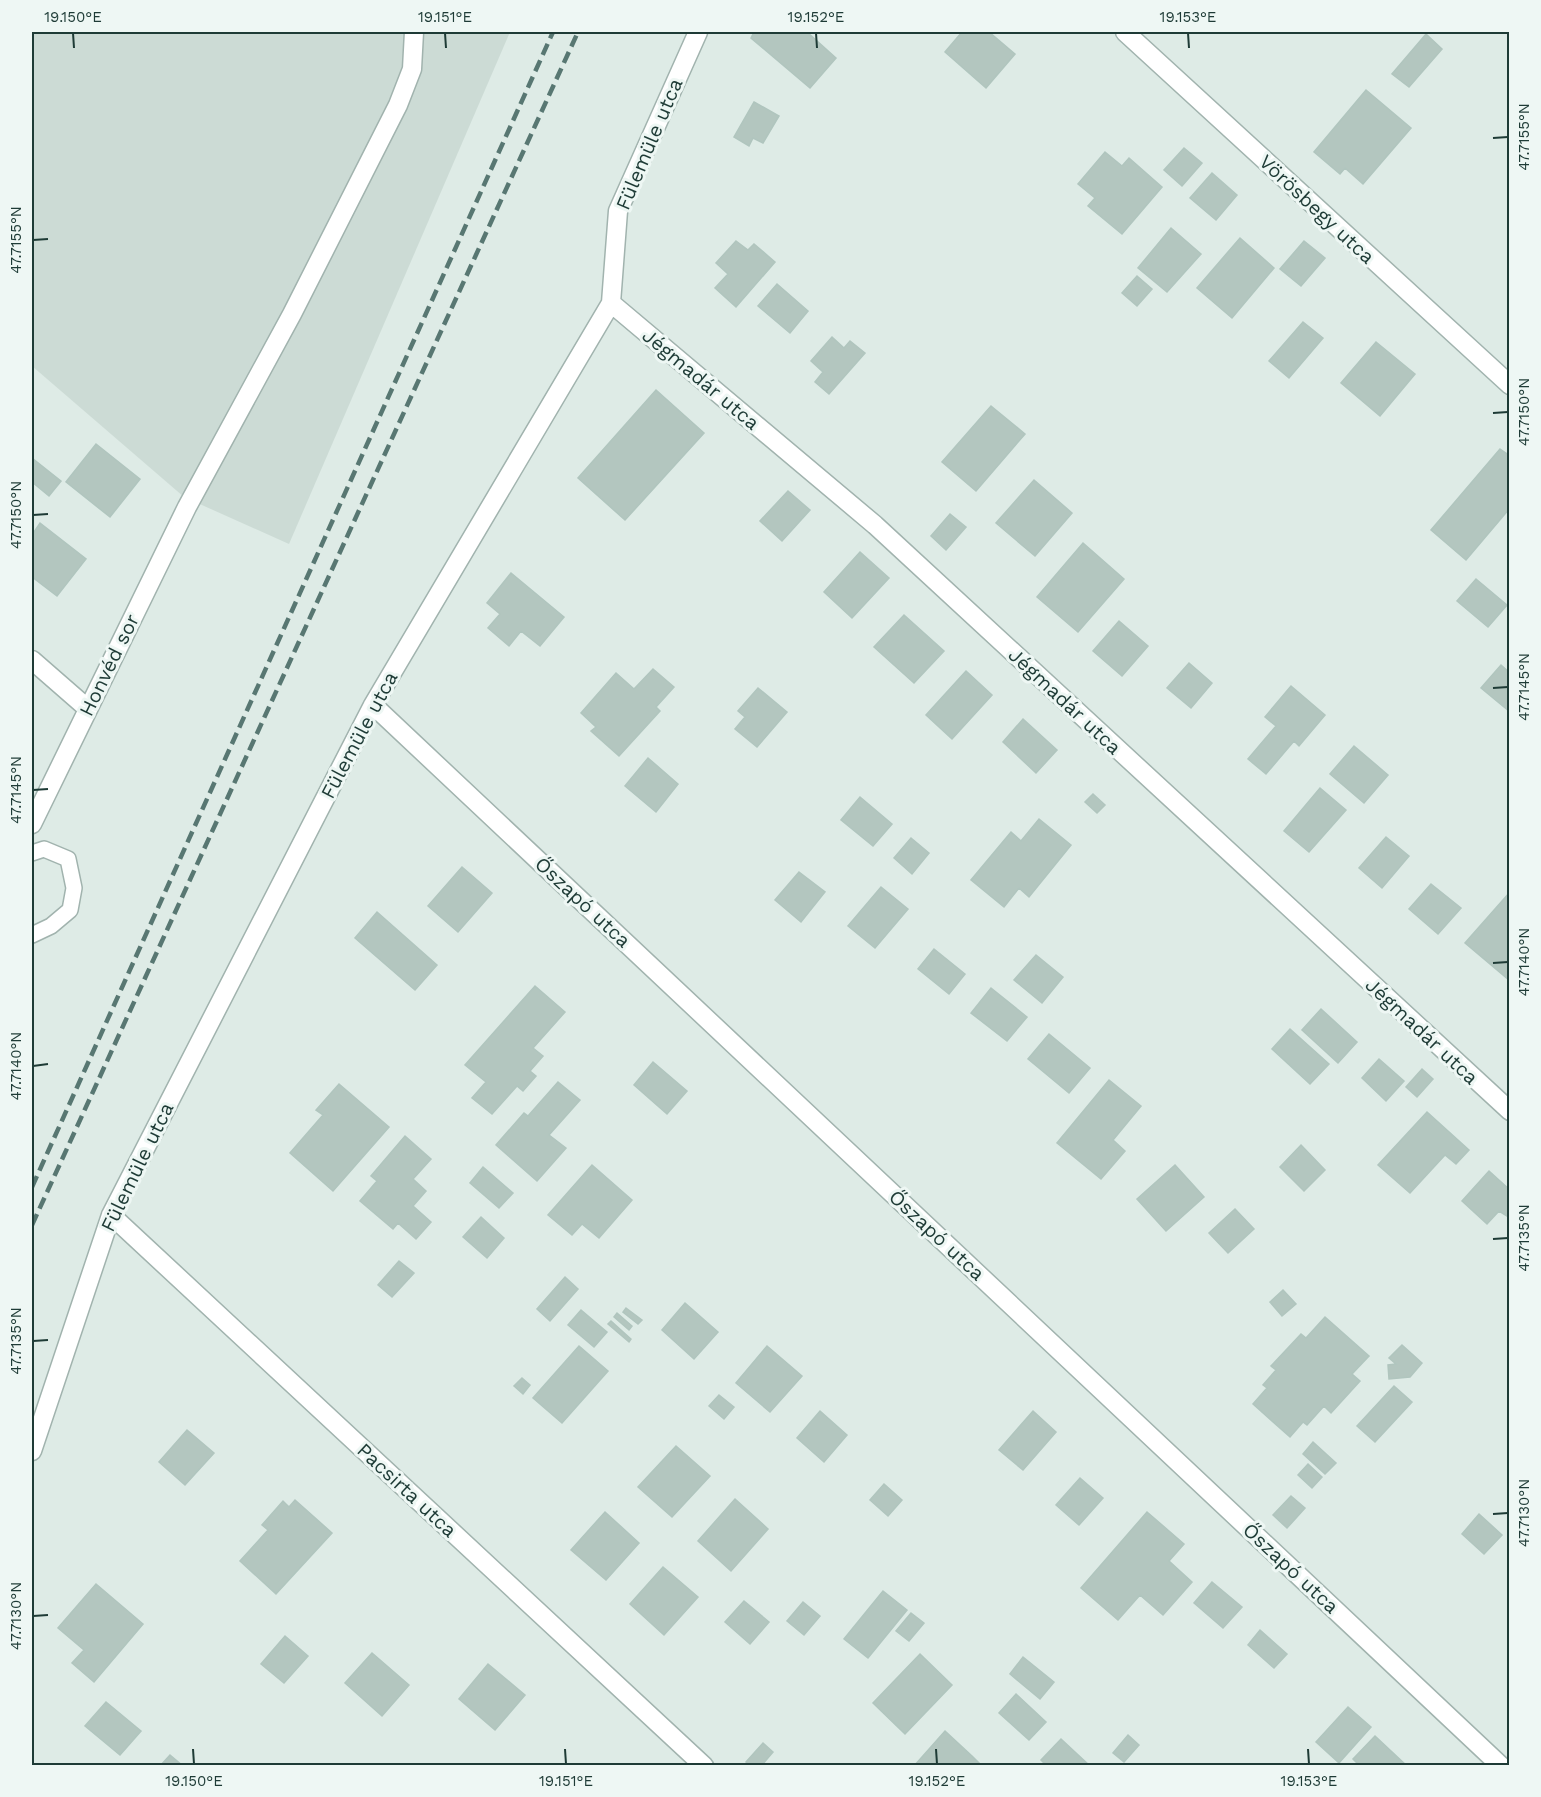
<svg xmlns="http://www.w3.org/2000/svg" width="1541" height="1797" font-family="'Work Sans',sans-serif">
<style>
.built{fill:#ccdbd5}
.building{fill:#b3c6bf;stroke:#b0c5be;stroke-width:1.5}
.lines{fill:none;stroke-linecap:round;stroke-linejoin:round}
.service-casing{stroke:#a1b3ae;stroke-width:18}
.minor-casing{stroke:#a1b3ae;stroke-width:21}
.service{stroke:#fff;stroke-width:15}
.minor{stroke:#fff;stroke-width:18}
.rail{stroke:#587772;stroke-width:4.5;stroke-dasharray:12 6;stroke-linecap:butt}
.ticks{fill:none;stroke:#1e3b36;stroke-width:2}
.labels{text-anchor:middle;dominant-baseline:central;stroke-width:6;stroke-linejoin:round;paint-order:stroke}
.street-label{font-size:20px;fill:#1e3b36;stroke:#eef7f4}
.neatline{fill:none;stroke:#1e3b36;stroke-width:2}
.ticks-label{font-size:15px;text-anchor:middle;fill:#1e3b36}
</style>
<rect width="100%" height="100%" fill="#deebe6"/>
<!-- built -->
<path class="built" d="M 32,32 L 510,32 L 289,544 L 184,497 L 32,366 Z"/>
<!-- building -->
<path class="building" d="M 754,32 L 807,32 L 836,58 L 810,88 L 751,38 Z
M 962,32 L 989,32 L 1015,54 L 986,88 L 945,52 Z
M 1426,34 L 1442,49 L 1409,87 L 1392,74 Z
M 1366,90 L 1411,128 L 1363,184 L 1345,168 L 1340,174 L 1314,152 Z
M 754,102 L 779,116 L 763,143 L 753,138 L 749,146 L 734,137 Z
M 1184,148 L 1202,163 L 1182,186 L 1164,170 Z
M 1105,152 L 1122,166 L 1129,158 L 1162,187 L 1122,234 L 1088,206 L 1095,198 L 1078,184 Z
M 1212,173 L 1237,195 L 1216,220 L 1190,198 Z
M 1171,228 L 1201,254 L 1167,292 L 1138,268 Z
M 1240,238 L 1274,268 L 1232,318 L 1197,288 Z
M 736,241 L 748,250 L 754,244 L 775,262 L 736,307 L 715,288 L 728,274 L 716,263 Z
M 1304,241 L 1325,258 L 1301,286 L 1280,269 Z
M 1137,276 L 1152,289 L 1137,306 L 1122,293 Z
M 777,284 L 808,311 L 790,333 L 758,306 Z
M 1303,322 L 1323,338 L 1289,378 L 1269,361 Z
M 832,337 L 844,348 L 850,341 L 865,353 L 829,394 L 815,382 L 823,372 L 811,361 Z
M 1376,342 L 1415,374 L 1380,416 L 1341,383 Z
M 656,390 L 704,433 L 625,520 L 578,478 Z
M 991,406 L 1025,434 L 976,491 L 942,462 Z
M 96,444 L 140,479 L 110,517 L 66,482 Z
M 1500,449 L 1510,456 L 1510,508 L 1466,560 L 1431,530 Z
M 32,458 L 61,481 L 49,496 L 32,482 Z
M 1034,480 L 1072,513 L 1035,556 L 996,523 Z
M 788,491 L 810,510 L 782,541 L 760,521 Z
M 950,514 L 966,527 L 946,550 L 931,536 Z
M 40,523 L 86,559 L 57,596 L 32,577 L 32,535 Z
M 1083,543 L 1124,579 L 1078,632 L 1037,597 Z
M 860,552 L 889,578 L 852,618 L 824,592 Z
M 511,573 L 564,617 L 540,646 L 521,631 L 509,646 L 488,628 L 500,614 L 487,603 Z
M 1476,579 L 1507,605 L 1488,627 L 1457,601 Z
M 904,615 L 944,651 L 914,683 L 874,647 Z
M 1119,621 L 1148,646 L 1122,676 L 1093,651 Z
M 1189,663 L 1212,683 L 1191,708 L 1167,688 Z
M 1501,665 L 1510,673 L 1510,712 L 1481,688 Z
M 653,669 L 674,687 L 656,707 L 660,711 L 619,756 L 591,731 L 596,727 L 581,713 L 616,673 L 634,689 Z
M 966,671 L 992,695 L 952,739 L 926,715 Z
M 1291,686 L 1325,715 L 1299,746 L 1294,741 L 1266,774 L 1248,759 L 1276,726 L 1265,717 Z
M 758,688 L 787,712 L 757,747 L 735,729 L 745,717 L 738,711 Z
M 1023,719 L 1057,750 L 1036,773 L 1003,742 Z
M 1354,746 L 1388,775 L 1364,803 L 1330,774 Z
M 648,758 L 678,784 L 656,812 L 625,786 Z
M 1320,788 L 1346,810 L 1309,852 L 1284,831 Z
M 1093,794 L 1105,805 L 1097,813 L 1085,802 Z
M 860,797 L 892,824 L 873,846 L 841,820 Z
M 1039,819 L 1071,845 L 1029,897 L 1019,888 L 1004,907 L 971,880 L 1011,832 L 1021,841 Z
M 1386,837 L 1409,856 L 1382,888 L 1359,868 Z
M 911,838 L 929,853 L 912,874 L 894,858 Z
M 462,867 L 492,893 L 458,932 L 428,906 Z
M 799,872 L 825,892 L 801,922 L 775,900 Z
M 1431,884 L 1461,908 L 1438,934 L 1409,909 Z
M 881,887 L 908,909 L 875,948 L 848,926 Z
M 1510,892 L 1510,981 L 1465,943 Z
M 377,912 L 437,965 L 415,990 L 355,938 Z
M 934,949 L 965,974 L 949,994 L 918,969 Z
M 1036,955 L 1063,977 L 1042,1003 L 1014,980 Z
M 535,986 L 565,1012 L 533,1048 L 543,1056 L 530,1071 L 536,1076 L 523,1091 L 517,1086 L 492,1114 L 472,1098 L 486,1082 L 465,1065 Z
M 991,988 L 1027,1017 L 1007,1041 L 971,1013 Z
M 1321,1009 L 1357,1042 L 1338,1063 L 1302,1030 Z
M 1290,1029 L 1329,1064 L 1310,1084 L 1272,1049 Z
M 1049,1034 L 1090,1068 L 1069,1093 L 1028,1059 Z
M 1379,1059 L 1404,1081 L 1386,1101 L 1362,1078 Z
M 653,1062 L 687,1091 L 667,1114 L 634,1085 Z
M 1422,1069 L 1433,1079 L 1417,1097 L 1406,1087 Z
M 1109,1080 L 1141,1106 L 1113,1140 L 1125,1151 L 1101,1179 L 1057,1143 Z
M 558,1082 L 580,1100 L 549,1135 L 566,1148 L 537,1181 L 496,1145 L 524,1113 L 528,1116 Z
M 339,1084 L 389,1127 L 333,1191 L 290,1153 L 323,1115 L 316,1110 Z
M 1427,1112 L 1469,1150 L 1456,1164 L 1445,1155 L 1410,1193 L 1378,1165 Z
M 405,1136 L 431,1159 L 413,1179 L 426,1191 L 413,1206 L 431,1222 L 416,1239 L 398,1223 L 393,1229 L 360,1201 L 377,1181 L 371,1176 Z
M 1301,1145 L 1325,1170 L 1304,1191 L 1280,1167 Z
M 592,1165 L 632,1200 L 599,1238 L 582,1224 L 572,1235 L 548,1215 Z
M 1175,1165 L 1204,1197 L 1166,1231 L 1137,1199 Z
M 483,1167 L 513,1193 L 499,1208 L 470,1183 Z
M 1489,1171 L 1510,1190 L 1510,1218 L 1499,1211 L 1487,1224 L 1462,1201 Z
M 1235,1209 L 1254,1229 L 1228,1253 L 1209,1233 Z
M 481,1217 L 504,1238 L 487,1258 L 463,1237 Z
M 399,1261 L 414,1273 L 392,1297 L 378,1285 Z
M 565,1277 L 578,1289 L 550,1321 L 537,1309 Z
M 1283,1290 L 1296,1304 L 1282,1316 L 1270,1302 Z
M 685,1303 L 718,1332 L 694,1359 L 662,1330 Z
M 626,1308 L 642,1320 L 638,1324 L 623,1312 Z
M 581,1310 L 607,1332 L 594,1347 L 568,1325 Z
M 617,1313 L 632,1326 L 629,1330 L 614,1317 Z
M 1325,1317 L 1369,1356 L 1352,1374 L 1360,1381 L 1331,1413 L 1324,1406 L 1307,1425 L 1303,1422 L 1290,1437 L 1253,1404 L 1267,1388 L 1263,1385 L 1276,1370 L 1271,1366 L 1301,1334 L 1306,1338 Z
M 611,1321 L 631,1339 L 629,1342 L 608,1324 Z
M 1402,1345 L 1422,1363 L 1410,1377 L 1389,1379 L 1388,1365 L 1396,1364 L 1389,1358 Z
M 579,1346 L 608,1371 L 562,1423 L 533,1398 Z
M 767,1346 L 802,1376 L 770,1412 L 736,1383 Z
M 522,1378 L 530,1385 L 523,1394 L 514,1386 Z
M 1394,1386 L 1412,1402 L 1375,1442 L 1357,1426 Z
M 719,1395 L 734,1407 L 724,1419 L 709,1406 Z
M 820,1411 L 847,1435 L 824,1462 L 797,1438 Z
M 1033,1411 L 1056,1432 L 1023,1470 L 999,1450 Z
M 187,1430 L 214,1453 L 185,1485 L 159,1462 Z
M 1313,1442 L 1336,1463 L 1325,1474 L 1303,1454 Z
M 676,1446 L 710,1476 L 672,1517 L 638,1487 Z
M 1308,1464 L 1322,1477 L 1312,1488 L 1298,1475 Z
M 1080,1478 L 1103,1498 L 1079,1525 L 1056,1505 Z
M 884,1484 L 902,1500 L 888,1516 L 870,1500 Z
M 1291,1496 L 1305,1508 L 1287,1528 L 1273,1515 Z
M 735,1499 L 768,1529 L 731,1571 L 698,1541 Z
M 295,1500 L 332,1533 L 276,1594 L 240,1561 L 268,1530 L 262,1525 L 283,1501 L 289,1507 Z
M 605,1512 L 639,1543 L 606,1580 L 571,1550 Z
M 1147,1512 L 1184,1544 L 1169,1561 L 1192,1582 L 1163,1615 L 1140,1595 L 1118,1620 L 1081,1588 Z
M 1479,1514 L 1502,1535 L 1484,1554 L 1462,1534 Z
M 663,1567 L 698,1597 L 664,1635 L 630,1604 Z
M 1212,1582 L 1242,1607 L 1223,1628 L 1194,1603 Z
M 96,1584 L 143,1624 L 94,1682 L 72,1663 L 84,1650 L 58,1628 Z
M 883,1591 L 907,1610 L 868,1658 L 844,1639 Z
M 744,1601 L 769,1622 L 750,1644 L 725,1622 Z
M 803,1602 L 820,1616 L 804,1635 L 787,1621 Z
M 911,1613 L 924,1623 L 909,1641 L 896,1631 Z
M 1260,1630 L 1287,1654 L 1274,1668 L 1248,1645 Z
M 285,1636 L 308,1656 L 284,1683 L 261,1664 Z
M 372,1653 L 409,1685 L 382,1716 L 345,1683 Z
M 920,1654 L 952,1685 L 905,1734 L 873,1703 Z
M 1023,1657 L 1054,1682 L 1040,1699 L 1010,1674 Z
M 488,1664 L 525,1695 L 495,1730 L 459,1699 Z
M 1016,1694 L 1046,1722 L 1029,1740 L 999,1713 Z
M 106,1702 L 141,1731 L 120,1755 L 85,1726 Z
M 1348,1707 L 1371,1727 L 1339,1763 L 1316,1742 Z
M 945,1731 L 972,1756 L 982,1766 L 914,1766 Z
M 1128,1735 L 1139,1745 L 1124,1762 L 1113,1753 Z
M 1375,1736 L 1407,1766 L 1360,1766 L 1353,1759 Z
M 1061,1739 L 1090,1766 L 1047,1766 L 1041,1760 Z
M 763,1743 L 773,1752 L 761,1766 L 750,1766 L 746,1762 Z
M 170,1755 L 183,1766 L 160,1766 Z"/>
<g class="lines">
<!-- service casing -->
<g class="service-casing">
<path id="service" d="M 32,853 L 44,849 L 68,859 L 74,888 L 70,910 L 51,926 L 32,935"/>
</g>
<!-- minor casing -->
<g class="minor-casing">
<path id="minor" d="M 1125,32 L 1510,385
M 611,303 L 875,525 L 1510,1111
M 32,660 L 87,708
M 373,705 L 1501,1766
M 32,824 L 187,507 L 292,314 L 398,105 L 412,69 L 414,32
M 111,1215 L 704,1766
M 32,1451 L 111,1215 L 373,705 L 611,303 L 618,211 L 698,32"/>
</g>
<!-- service -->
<use href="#service" class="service"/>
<!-- minor -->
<use href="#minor" class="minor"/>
<!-- rail -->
<path class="rail" d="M 32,1187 L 553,32
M 32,1225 L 578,32"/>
</g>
<!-- ticks -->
<path class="ticks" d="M 73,33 L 74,48M 445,33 L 446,48M 816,33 L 817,48M 1188,33 L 1189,48M 1493,138 L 1508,137M 33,240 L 48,239M 1493,413 L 1508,412M 33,515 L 48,514M 1493,688 L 1508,687M 33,790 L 48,789M 1493,963 L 1508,962M 33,1066 L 48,1064M 1493,1239 L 1508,1238M 33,1341 L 48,1340M 1493,1514 L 1508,1513M 33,1616 L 48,1615M 193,1749 L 194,1764M 565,1749 L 566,1764M 936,1749 L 937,1764M 1308,1749 L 1309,1764"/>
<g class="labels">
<!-- street labels -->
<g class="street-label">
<text transform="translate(649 144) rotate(-67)">Fülemüle utca</text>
<text transform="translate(1317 209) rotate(43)">Vörösbegy utca</text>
<text transform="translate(701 379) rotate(40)">Jégmadár utca</text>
<text transform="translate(109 665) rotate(-64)">Honvéd sor</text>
<text transform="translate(1065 701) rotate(43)">Jégmadár utca</text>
<text transform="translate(359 735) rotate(-62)">Fülemüle utca</text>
<text transform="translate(583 902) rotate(43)">Őszapó utca</text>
<text transform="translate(1422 1031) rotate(43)">Jégmadár utca</text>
<text transform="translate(137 1167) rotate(-64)">Fülemüle utca</text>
<text transform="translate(937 1235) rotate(43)">Őszapó utca</text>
<text transform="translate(407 1490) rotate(43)">Pacsirta utca</text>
<text transform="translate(1291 1568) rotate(43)">Őszapó utca</text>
</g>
</g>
<!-- border -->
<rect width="1541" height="1797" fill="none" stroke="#eef7f4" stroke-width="66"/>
<rect x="33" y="33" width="1475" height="1731" class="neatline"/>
<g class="ticks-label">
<text x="73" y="22">19.150°E</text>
<text x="445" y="22">19.151°E</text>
<text x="816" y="22">19.152°E</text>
<text x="1188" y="22">19.153°E</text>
<text transform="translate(1524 137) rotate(-90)" y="5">47.7155°N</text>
<text transform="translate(16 240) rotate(-90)" y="5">47.7155°N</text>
<text transform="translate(1524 412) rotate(-90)" y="5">47.7150°N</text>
<text transform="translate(16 515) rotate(-90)" y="5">47.7150°N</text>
<text transform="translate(1524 687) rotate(-90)" y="5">47.7145°N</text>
<text transform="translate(16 790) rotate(-90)" y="5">47.7145°N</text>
<text transform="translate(1524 962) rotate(-90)" y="5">47.7140°N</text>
<text transform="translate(16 1066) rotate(-90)" y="5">47.7140°N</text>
<text transform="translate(1524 1238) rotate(-90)" y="5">47.7135°N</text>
<text transform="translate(16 1341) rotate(-90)" y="5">47.7135°N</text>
<text transform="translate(1524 1513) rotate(-90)" y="5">47.7130°N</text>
<text transform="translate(16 1616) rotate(-90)" y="5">47.7130°N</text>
<text x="194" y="1786">19.150°E</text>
<text x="566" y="1786">19.151°E</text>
<text x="937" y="1786">19.152°E</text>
<text x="1309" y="1786">19.153°E</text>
</g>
</svg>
